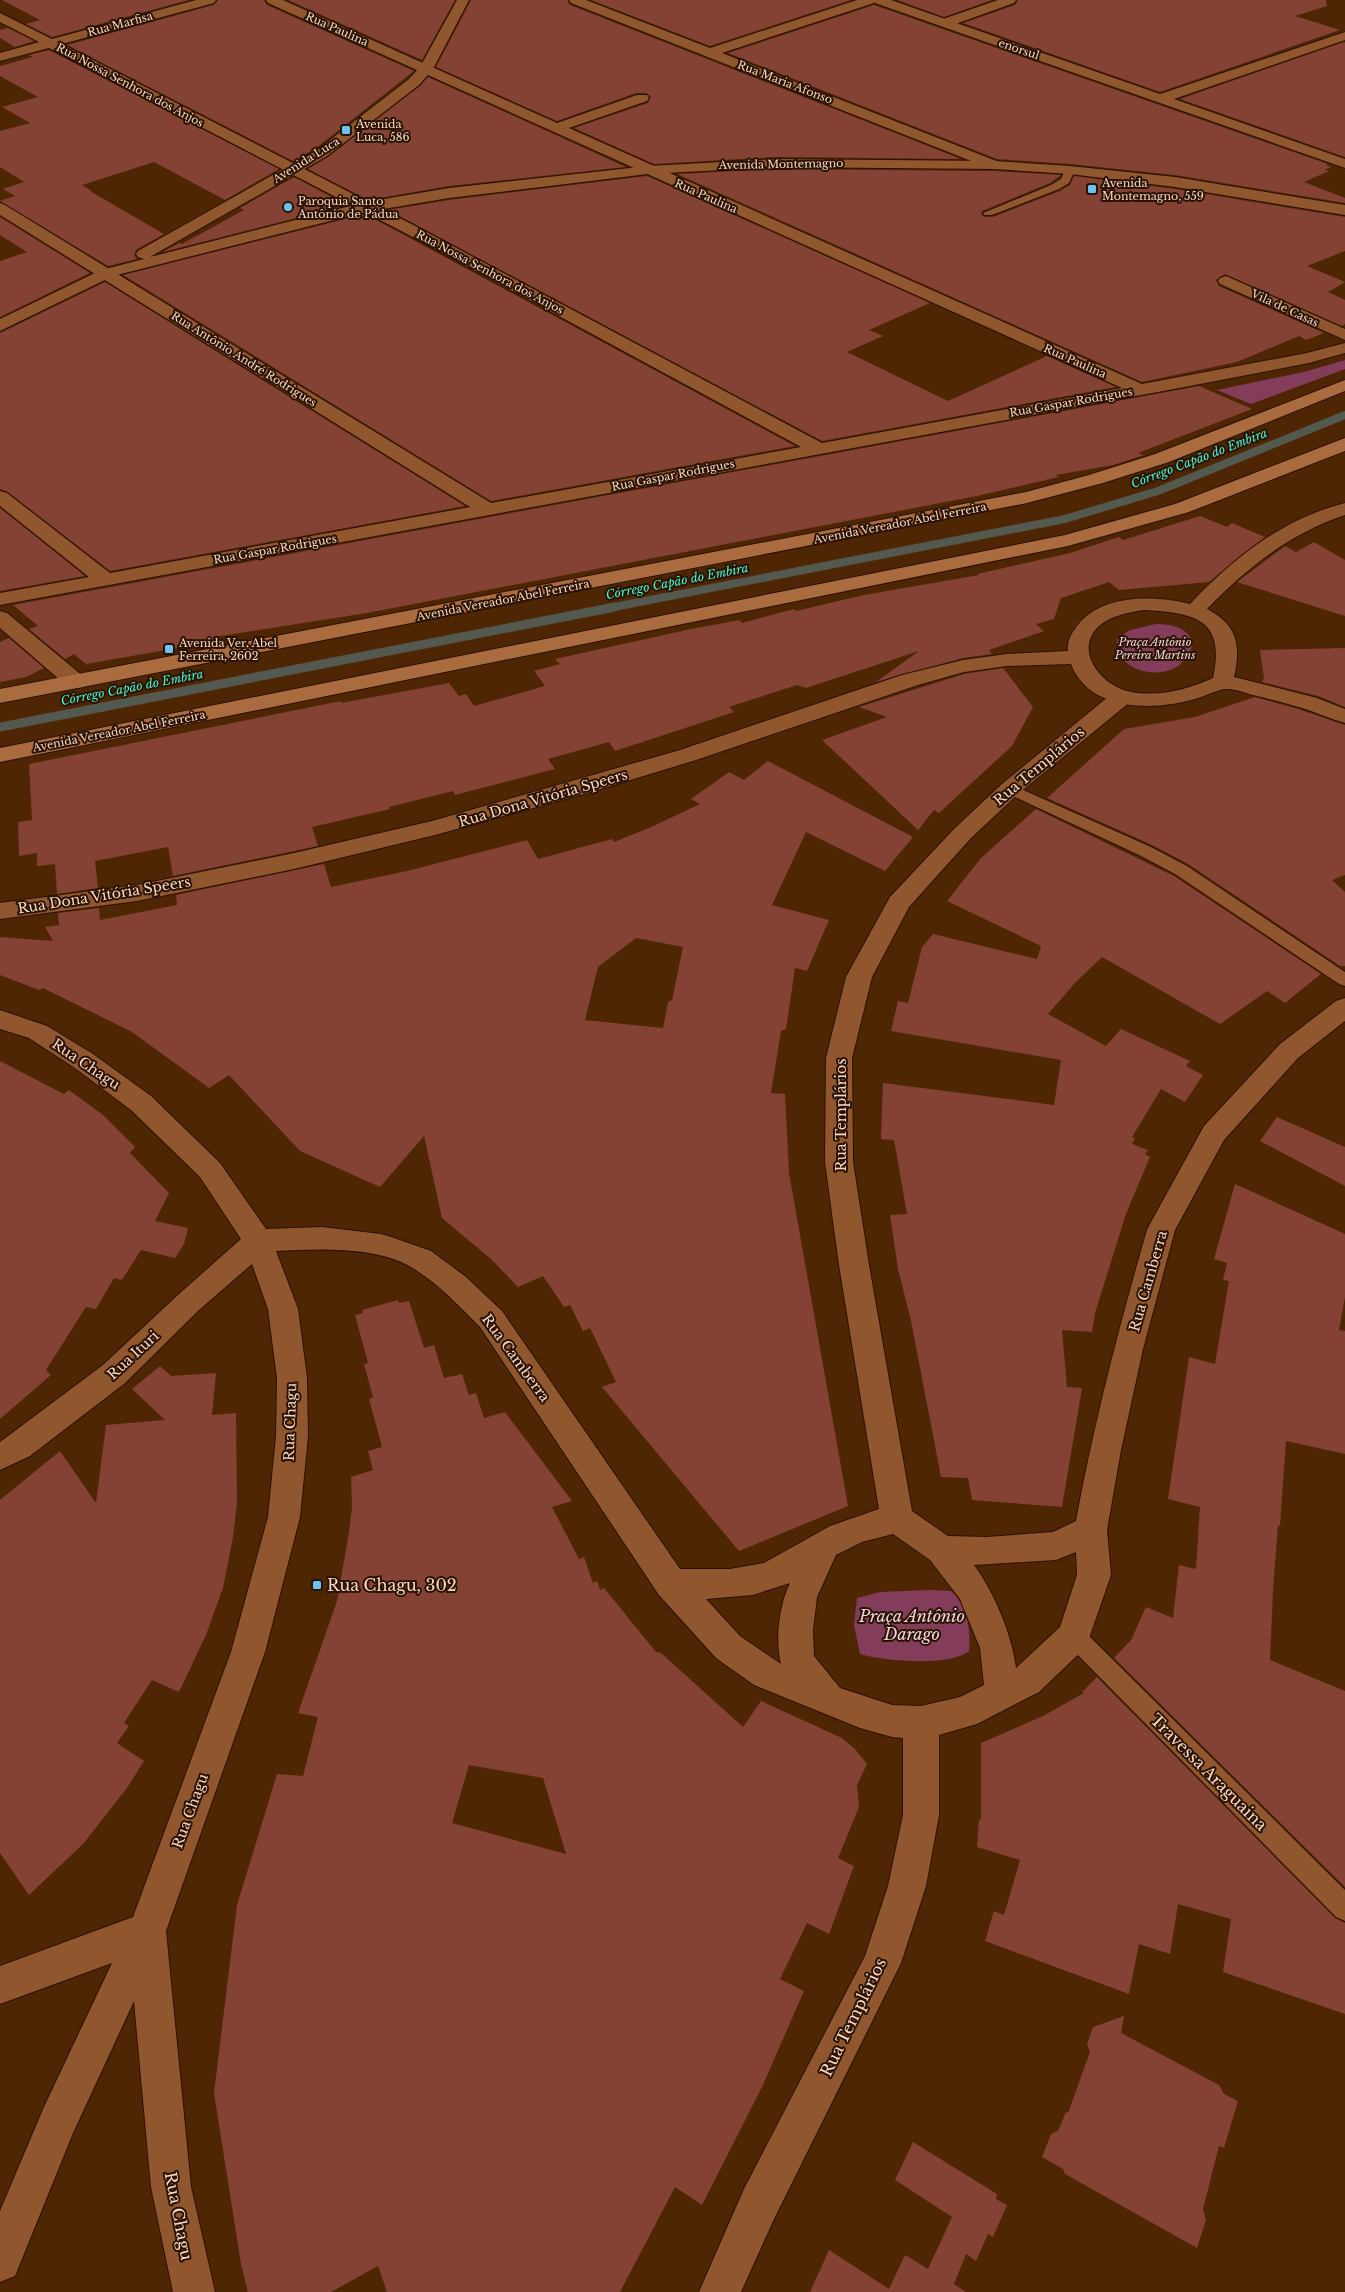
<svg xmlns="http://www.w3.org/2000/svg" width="1345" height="2292" font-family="'Libre Baskerville',serif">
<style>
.green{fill:#833d5b}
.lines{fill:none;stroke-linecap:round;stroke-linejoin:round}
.stream-far1{stroke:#53594f;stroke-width:8}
.stream{stroke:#53594f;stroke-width:9}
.building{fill:#834233;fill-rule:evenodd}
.service-casing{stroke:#2d1100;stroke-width:2}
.minor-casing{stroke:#2d1100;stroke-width:2}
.tertiary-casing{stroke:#2d1100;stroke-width:2}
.primary-casing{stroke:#2d1100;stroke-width:2}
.service{fill:#90572e;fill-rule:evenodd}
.minor{fill:#90572e;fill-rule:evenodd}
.tertiary{fill:#90572e;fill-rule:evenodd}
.primary{fill:#aa6b3f;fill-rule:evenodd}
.poi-dot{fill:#6cc3f2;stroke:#2a1303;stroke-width:2}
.labels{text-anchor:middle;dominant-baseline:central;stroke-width:4;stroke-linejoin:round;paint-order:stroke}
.far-street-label{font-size:11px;fill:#f7d6c1;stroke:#2a1303}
.far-poi-label{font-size:11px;fill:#f7d6c1;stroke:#2a1303;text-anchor:start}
.far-park-label{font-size:11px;font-style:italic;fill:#f3d4df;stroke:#2a1303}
.far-water-label{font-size:12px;font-style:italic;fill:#48f4cf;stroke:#2a1303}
.street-label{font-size:14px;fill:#f7d6c1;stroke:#2a1303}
.near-poi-label{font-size:16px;fill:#f7d6c1;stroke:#2a1303;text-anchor:start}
.near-park-label{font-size:16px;font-style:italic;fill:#f3d4df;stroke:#2a1303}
.near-street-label{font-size:16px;fill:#f7d6c1;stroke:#2a1303}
</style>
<rect width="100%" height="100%" fill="#4e2604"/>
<!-- green -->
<path class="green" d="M 1345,360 L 1345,369 L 1251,404 L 1217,390 L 1304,372 Z
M 1156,624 C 1170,624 1188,627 1193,643 C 1181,693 1107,671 1118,638 L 1130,630 Z
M 930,1590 L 951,1591 C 967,1605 971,1630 969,1651 C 949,1667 884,1661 860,1654 L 854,1625 L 857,1598 L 880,1592 Z"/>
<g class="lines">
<!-- stream-far1 -->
<path class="stream-far1" d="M 609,608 L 1065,519 L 1158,491 L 1345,415"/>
<!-- stream -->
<path class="stream" d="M 0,727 L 615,607"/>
</g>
<!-- building -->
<path class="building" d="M 2,0 L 189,0 L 52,37 L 26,24 L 40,20 Z
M 218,0 L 264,0 L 267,5 L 414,71 L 316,148 L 293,161 L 67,45 L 214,5 Z
M 288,0 L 455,0 L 422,60 Z
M 471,0 L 567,0 L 570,5 L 961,159 L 777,157 L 654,164 L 574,128 L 648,103 L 651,97 L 647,93 L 636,93 L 557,121 L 436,67 Z
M 591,0 L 851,0 L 710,46 Z
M 897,0 L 992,0 L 944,17 Z
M 1018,0 L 1326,0 L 1327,6 L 1295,16 L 1340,30 L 1160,92 L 963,23 L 1015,5 Z
M 874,5 L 1328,164 L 1326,165 L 1331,167 L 1324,170 L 1329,171 L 1304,182 L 1345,198 L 1345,203 L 1175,175 L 1070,164 L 997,159 L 728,53 Z
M 8,28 L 34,41 L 15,47 L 0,38 L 0,30 Z
M 1345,43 L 1345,157 L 1180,99 L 1344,42 Z
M 49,50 L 279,169 L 225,200 L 154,162 L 82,185 L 92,191 L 90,191 L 164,234 L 137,249 L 134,255 L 137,259 L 108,266 L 0,201 L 15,196 L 3,189 L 24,182 L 0,167 L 0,131 L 30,123 L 2,107 L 38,97 L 0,76 L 0,66 L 33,57 L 29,55 Z
M 428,77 L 626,167 L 449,186 L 368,200 L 308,169 L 328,157 L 420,86 Z
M 777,169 L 994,171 L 1061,175 L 1050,183 L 982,211 L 981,214 L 984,217 L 993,217 L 1060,191 L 1070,185 L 1074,176 L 1175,189 L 1345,217 L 1345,251 L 1307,266 L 1345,282 L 1328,292 L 1345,300 L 1345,324 L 1342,326 L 1225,274 L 1216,280 L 1219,286 L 1324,333 L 1306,340 L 1299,336 L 1237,362 L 1142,382 L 677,174 Z
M 647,176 L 930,303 L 869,330 L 883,336 L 847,352 L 948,401 L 1047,356 L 1116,387 L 822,441 L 388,210 L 449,200 Z
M 294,177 L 347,205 L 163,252 L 179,243 L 182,244 L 244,210 L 240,208 Z
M 365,214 L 406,236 L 795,446 L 491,501 L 123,275 Z
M 0,217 L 90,273 L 0,317 L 0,261 L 27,252 L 0,235 Z
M 105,282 L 465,506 L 110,571 L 8,492 L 0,489 L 0,333 Z
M 1199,386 L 1252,409 L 1138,453 L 1144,455 L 1113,465 L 1056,475 L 1059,477 L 977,496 L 367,613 L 214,637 L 218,641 L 86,664 L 74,654 L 65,659 L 29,629 L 38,626 L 13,605 Z
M 0,508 L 85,576 L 0,591 Z
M 1200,516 L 1227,527 L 1232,523 L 1265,537 L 1241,555 L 1209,582 L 1119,590 L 1109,582 L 1061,598 L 1054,619 L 1036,624 L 1044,631 L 989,650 L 992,654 L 963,658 L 876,682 L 919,651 L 806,688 L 797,685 L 729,707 L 734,712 L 615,751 L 609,742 L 548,759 L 555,769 L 455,795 L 453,791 L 389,807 L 390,809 L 312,827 L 318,846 L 294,851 L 173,876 L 168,847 L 95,861 L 98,888 L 57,894 L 55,864 L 37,866 L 37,853 L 19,856 L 18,822 L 32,820 L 29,764 L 341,701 L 341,703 L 449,683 L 459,696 L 466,694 L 474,706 L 545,686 L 534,671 L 560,664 L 555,659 L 691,629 L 740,620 L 742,623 L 794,609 L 796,611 L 864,595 L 979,575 L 977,574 L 1070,553 L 1119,537 L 1123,540 Z
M 1314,542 L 1345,560 L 1345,616 L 1237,582 L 1285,546 L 1296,552 Z
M 9,638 L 44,668 L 26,677 L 0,682 L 0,642 Z
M 1345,648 L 1345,707 L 1318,696 L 1262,682 L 1264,678 L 1260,650 Z
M 1003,668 L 1033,707 L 1012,746 L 939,813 L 934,810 L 918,830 L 822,740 L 887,717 L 859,707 L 964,674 Z
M 1255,697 L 1295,708 L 1345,725 L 1345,875 L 1332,880 L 1345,892 L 1345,966 L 1340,966 L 1188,864 L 1152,845 L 1047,798 L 1124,729 L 1195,717 Z
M 768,761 L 913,837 L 885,871 L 806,832 L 772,905 L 829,920 L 807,971 L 795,968 L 786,1029 L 781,1031 L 771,1093 L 785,1094 L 789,1173 L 848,1506 L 739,1551 L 602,1387 L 616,1382 L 590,1328 L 583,1331 L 570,1305 L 564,1307 L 543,1276 L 518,1287 L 491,1259 L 442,1218 L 424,1136 L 380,1187 L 300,1151 L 229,1075 L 209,1088 L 132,1032 L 43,988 L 39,990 L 0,975 L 0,937 L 53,941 L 45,927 L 59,925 L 58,913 L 99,908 L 100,920 L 177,905 L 176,895 L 324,864 L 331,887 L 407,871 L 527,840 L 538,859 L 612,839 L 614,842 L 649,828 L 700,804 L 691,799 L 729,772 L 744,780 ZM 636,938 L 683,947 L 672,1000 L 668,1002 L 663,1028 L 585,1020 L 598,967 Z
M 1036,809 L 1174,876 L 1321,974 L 1285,1003 L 1267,991 L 1220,1024 L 1102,957 L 1075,983 L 1048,1014 L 1106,1046 L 1121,1029 L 1190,1061 L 1186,1066 L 1203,1075 L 1185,1102 L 1161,1089 L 1132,1137 L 1135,1138 L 1132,1144 L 1148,1150 L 1145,1154 L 1150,1157 L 1126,1214 L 1095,1313 L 1092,1332 L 1062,1330 L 1067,1387 L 1082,1388 L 1062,1507 L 972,1500 L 968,1478 L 941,1477 L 911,1321 L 898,1269 L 890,1215 L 907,1214 L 894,1140 L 881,1139 L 883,1083 L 1054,1105 L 1061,1060 L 891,1031 L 898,1001 L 908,1003 L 922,947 L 933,934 L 1037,959 L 1041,946 L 947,901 L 981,858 Z
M 0,1061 L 64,1094 L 69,1090 L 103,1115 L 135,1147 L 130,1153 L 169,1193 L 155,1221 L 188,1228 L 184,1244 L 175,1258 L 141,1250 L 122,1280 L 114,1278 L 96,1309 L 86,1307 L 46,1370 L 51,1375 L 0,1419 Z
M 1277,1117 L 1345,1147 L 1345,1186 L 1260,1141 Z
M 1235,1184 L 1345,1234 L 1345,1297 L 1339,1330 L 1345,1331 L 1345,1454 L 1286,1441 L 1280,1526 L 1278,1525 L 1273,1590 L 1270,1660 L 1345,1691 L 1345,1887 L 1114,1658 L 1131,1640 L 1146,1607 L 1173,1618 L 1179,1565 L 1196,1569 L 1200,1507 L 1168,1499 L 1189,1357 L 1215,1364 L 1229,1281 L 1223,1280 L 1227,1263 L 1214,1259 Z
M 398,1300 L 399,1303 L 409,1301 L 424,1348 L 434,1345 L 444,1378 L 462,1374 L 469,1395 L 476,1393 L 484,1418 L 505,1412 L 572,1501 L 552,1507 L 579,1559 L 584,1557 L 593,1583 L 597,1581 L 600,1590 L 604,1588 L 656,1652 L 661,1653 L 743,1727 L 761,1701 L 842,1738 L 855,1749 L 867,1764 L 857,1785 L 859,1807 L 838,1858 L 854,1866 L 829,1934 L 807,1923 L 780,1979 L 804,1991 L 762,2087 L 702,2205 L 675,2187 L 620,2292 L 387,2292 L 378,2266 L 331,2292 L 248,2292 L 241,2264 L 214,2093 L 237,1905 L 277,1774 L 303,1776 L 318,1717 L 298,1713 L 337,1601 L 349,1532 L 352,1507 L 351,1477 L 373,1470 L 368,1451 L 382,1447 L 369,1399 L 373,1397 L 364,1364 L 368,1363 L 355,1315 L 363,1313 L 362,1310 ZM 469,1765 L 543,1778 L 566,1854 L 452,1823 Z
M 160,1366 L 171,1376 L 216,1373 L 212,1415 L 236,1413 L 237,1503 L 233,1537 L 223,1588 L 206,1635 L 179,1692 L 152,1680 L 124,1723 L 129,1726 L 117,1743 L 144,1761 L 127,1788 L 83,1844 L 29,1895 L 0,1853 L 0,1500 L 60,1451 L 96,1503 L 106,1425 L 165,1420 L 132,1389 Z
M 1097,1677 L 1335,1918 L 1345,1923 L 1345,2014 L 1223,1972 L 1231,1919 L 1178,1904 L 1170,1954 L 1139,1944 L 1129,1994 L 985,1941 L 994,1911 L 1004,1915 L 1020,1860 L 977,1847 L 979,1819 L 981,1820 L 981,1743 L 1043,1716 L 1084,1693 L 1082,1692 Z
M 1124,2016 L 1121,2033 L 1219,2085 L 1224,2094 L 1238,2101 L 1224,2148 L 1219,2146 L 1203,2209 L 1206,2220 L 1197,2248 L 1065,2174 L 1063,2169 L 1042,2157 L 1051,2134 L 1058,2131 L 1066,2112 L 1068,2113 L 1090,2052 L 1087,2044 L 1093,2027 Z
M 913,2142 L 997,2194 L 996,2199 L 1007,2205 L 993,2237 L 988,2234 L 976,2261 L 966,2254 L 954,2284 L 966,2292 L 810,2292 L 829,2250 L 889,2289 L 905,2255 L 928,2269 L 952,2217 L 895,2180 Z"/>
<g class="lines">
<!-- service casing -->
<g class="service-casing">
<path id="service" d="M 1070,167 L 1075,170 L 1069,183 L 1059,189 L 992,215 L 984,215 L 983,213 L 1051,185 L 1061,179 L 1066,168 Z
M 1010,784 L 1151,847 L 1187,866 L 1345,972 L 1345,986 L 1339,984 L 1175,874 L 1139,855 L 1004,792 L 1002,789 L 1004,786 Z
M 1074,1625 L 1082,1629 L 1345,1890 L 1345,1921 L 1336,1917 L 1066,1643 L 1062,1636 L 1066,1629 Z"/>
</g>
<!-- minor casing -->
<g class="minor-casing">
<path id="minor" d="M 196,0 L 216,0 L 214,3 L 62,44 L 419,228 L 822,443 L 1122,388 L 268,3 L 266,0 L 283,0 L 557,123 L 637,95 L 647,95 L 649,98 L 647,101 L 569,128 L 1142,384 L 1307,353 L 1345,343 L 1345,353 L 1309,363 L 1174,389 L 0,605 L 0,593 L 89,577 L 0,506 L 0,491 L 7,493 L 110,573 L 470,507 L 0,215 L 0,203 L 5,205 L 491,503 L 801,447 L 407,234 L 49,48 L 0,61 L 0,53 L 39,42 L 0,22 L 0,13 L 52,39 Z
M 569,0 L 586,0 L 710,48 L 857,0 L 876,0 L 874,3 L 722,53 L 999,162 L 1001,165 L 994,169 L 989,168 L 571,3 Z
M 998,0 L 1016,0 L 1014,3 L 950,26 L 940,26 L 939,23 L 940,20 Z
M 1226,276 L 1345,329 L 1345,340 L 1220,284 L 1218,281 L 1220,278 Z
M 0,611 L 7,613 L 84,677 L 87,682 L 84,687 L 76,688 L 68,687 L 0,628 Z
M 1122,690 L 1130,692 L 1133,697 L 1130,702 L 1018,794 L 971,838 L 909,907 L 872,977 L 852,1058 L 853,1162 L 869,1265 L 912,1511 L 948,1536 L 987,1537 L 1053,1532 L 1076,1521 C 1094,1423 1119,1327 1147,1230 L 1151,1222 L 1204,1126 L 1280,1044 L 1336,1001 L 1345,998 L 1345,1021 L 1298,1058 L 1224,1140 L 1175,1230 L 1143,1349 L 1121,1450 L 1107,1530 L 1111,1575 L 1086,1647 L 1039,1692 L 977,1724 L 939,1735 L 939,1815 L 926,1886 L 901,1963 L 774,2219 L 741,2292 L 699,2292 L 744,2189 L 865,1956 L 888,1886 L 903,1815 L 903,1738 L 892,1737 L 860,1728 L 754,1685 L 716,1658 L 659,1595 L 480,1327 C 459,1306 438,1283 411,1267 C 375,1246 317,1249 276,1251 L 298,1309 L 307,1378 L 308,1436 L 300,1517 L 265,1652 L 166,1931 L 191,2187 L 215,2292 L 173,2292 L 151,2187 L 134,2001 L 73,2133 L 15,2276 L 0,2282 L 0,2211 L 44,2107 L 112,1963 L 0,2004 L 0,1966 L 133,1917 L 231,1652 L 268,1517 L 276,1436 L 277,1378 L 268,1309 L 252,1264 L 199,1310 L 125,1383 L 30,1456 L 0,1470 L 0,1442 L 103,1365 L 179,1294 L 241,1239 L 200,1177 L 131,1110 L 75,1068 L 29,1038 L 0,1029 L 0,1010 L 47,1026 L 93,1054 L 151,1096 L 220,1163 L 266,1229 L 322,1227 L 381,1234 L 391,1237 L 431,1251 L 466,1277 L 502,1311 L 680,1569 L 730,1569 L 764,1563 L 830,1526 L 879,1509 L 839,1265 L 825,1162 L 826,1058 L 846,977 L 890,897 L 955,828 L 1002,784 L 1114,692 ZM 893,1534 L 930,1560 L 960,1599 L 980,1648 L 984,1685 L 960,1697 L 921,1706 L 892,1705 L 840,1688 L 814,1656 L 813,1630 L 817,1597 L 836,1555 L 862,1542 ZM 1076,1552 L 1077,1575 L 1060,1627 L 1016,1668 C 1012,1635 994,1592 974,1565 L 1056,1560 ZM 790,1583 C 779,1606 775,1639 781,1664 L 740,1636 L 706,1599 L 753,1595 Z"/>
</g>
<!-- tertiary casing -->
<g class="tertiary-casing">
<path id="tertiary" d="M 457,0 L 469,0 L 433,69 L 419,85 L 327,156 L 150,257 L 366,202 L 449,188 L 648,166 L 777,159 L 994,161 L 1070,166 L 1175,177 L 1345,205 L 1345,215 L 1175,187 L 1070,174 L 994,169 L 777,167 L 648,174 L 449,198 L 366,212 L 113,276 L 0,331 L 0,319 L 101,270 L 144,259 L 138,257 L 136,254 L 138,251 L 317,150 L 409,79 L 420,67 Z
M 873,0 L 891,0 L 1160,94 L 1345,32 L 1345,40 L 1174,99 L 1345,159 L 1345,168 L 875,3 Z
M 1345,503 L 1345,515 C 1289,534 1248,567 1207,609 C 1238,625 1241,646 1234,677 L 1317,698 L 1345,709 L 1345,723 C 1330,719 1316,712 1302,708 C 1286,703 1269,699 1253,695 C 1245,693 1236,689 1227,689 C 1221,688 1203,697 1195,699 C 1154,711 1089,712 1071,664 L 1007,666 L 964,672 L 918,685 L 696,760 L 591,792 L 435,835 L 294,869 L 137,901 L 0,919 L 0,903 L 137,885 L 294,853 L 432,821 L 680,750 L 902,675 L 963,660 L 1007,654 L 1068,651 C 1067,641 1071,634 1077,626 C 1101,594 1154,595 1190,604 C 1234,558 1282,519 1345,503 ZM 1144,610 C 1194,613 1226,618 1213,678 C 1187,690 1155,698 1127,691 C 1101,684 1074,651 1098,627 C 1110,615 1128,613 1144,610 Z"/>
</g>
<!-- primary casing -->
<g class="primary-casing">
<path id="primary" d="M 1345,380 L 1345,391 L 1169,462 L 1103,483 L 1027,503 L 0,703 L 0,689 L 1026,492 L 1089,475 L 1155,454 Z
M 1345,438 L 1345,451 L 1189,512 L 1068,546 L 0,762 L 0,748 L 1065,535 L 1175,504 Z"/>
</g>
<!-- service -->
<use href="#service" class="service"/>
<!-- minor -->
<use href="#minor" class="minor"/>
<!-- tertiary -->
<use href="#tertiary" class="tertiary"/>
<!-- primary -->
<use href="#primary" class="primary"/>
</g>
<!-- markers -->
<g class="poi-dot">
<rect x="341" y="125" width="10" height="10" rx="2.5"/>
<rect x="1087" y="184" width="10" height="10" rx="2.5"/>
<circle cx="288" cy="207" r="5"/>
<rect x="164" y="644" width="10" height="10" rx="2.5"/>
<rect x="312" y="1580" width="10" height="10" rx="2.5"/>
</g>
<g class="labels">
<!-- far-street labels -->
<g class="far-street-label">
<text transform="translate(120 24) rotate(-15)">Rua Marfisa</text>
<text transform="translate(337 29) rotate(24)">Rua Paulina</text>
<text transform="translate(1019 49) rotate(19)">enorsul</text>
<text transform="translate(785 82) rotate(21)">Rua Maria Afonso</text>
<text transform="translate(130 85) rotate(28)">Rua Nossa Senhora dos Anjos</text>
<text transform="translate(306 160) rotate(-32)">Avenida Luca</text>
<text transform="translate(781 164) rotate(-1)">Avenida Montemagno</text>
<text transform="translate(706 196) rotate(24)">Rua Paulina</text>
<text transform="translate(490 272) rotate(28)">Rua Nossa Senhora dos Anjos</text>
<text transform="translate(1285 308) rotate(25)">Vila de Casas</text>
<text transform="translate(244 359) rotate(32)">Rua Antônio André Rodrigues</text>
<text transform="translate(1075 361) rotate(24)">Rua Paulina</text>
<text transform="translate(1071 402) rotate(-10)">Rua Gaspar Rodrigues</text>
<text transform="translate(673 475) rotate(-11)">Rua Gaspar Rodrigues</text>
<text transform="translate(900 523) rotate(-11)">Avenida Vereador Abel Ferreira</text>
<text transform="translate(275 549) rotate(-10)">Rua Gaspar Rodrigues</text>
<text transform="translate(503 600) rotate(-11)">Avenida Vereador Abel Ferreira</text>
<text transform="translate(119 731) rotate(-11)">Avenida Vereador Abel Ferreira</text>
</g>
<!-- far-poi labels -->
<g class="far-poi-label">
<text x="356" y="124">Avenida<tspan x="356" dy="13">Luca, 586</tspan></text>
<text x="1102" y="183">Avenida<tspan x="1102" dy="13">Montemagno, 559</tspan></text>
<text x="298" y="201">Paroquia Santo<tspan x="298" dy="13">Antônio de Pádua</tspan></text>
<text x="179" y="643">Avenida Ver. Abel<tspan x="179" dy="13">Ferreira, 2602</tspan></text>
</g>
<!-- far-park labels -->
<g class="far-park-label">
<text x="1155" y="642">Praça Antônio<tspan x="1155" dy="13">Pereira Martins</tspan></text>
</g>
<!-- far-water labels -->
<g class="far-water-label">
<text transform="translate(1199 458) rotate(-21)">Córrego Capão do Embira</text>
<text transform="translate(677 581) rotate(-11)">Córrego Capão do Embira</text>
<text transform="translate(132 687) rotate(-11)">Córrego Capão do Embira</text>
</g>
<!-- street labels -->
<g class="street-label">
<text transform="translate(1039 766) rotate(-40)">Rua Templários</text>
<text transform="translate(543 798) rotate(-16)">Rua Dona Vitória Speers</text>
<text transform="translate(104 895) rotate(-9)">Rua Dona Vitória Speers</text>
<text transform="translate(86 1064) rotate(34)">Rua Chagu</text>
<text transform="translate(841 1115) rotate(-90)">Rua Templários</text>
<text transform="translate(1148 1281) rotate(-74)">Rua Camberra</text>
<text transform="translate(133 1355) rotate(-43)">Rua Ituri</text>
<text transform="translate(516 1358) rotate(54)">Rua Camberra</text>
<text transform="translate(290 1422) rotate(-88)">Rua Chagu</text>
<text transform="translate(190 1811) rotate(-70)">Rua Chagu</text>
</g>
<!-- near-poi labels -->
<g class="near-poi-label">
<text x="327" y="1585">Rua Chagu, 302</text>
</g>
<!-- near-park labels -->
<g class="near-park-label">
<text x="912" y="1616">Praça Antônio<tspan x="912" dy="18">Darago</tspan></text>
</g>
<!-- near-street labels -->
<g class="near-street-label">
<text transform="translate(1209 1772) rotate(45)">Travessa Araguaina</text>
<text transform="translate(853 2017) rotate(-64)">Rua Templários</text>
<text transform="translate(179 2216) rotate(79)">Rua Chagu</text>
</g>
</g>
</svg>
